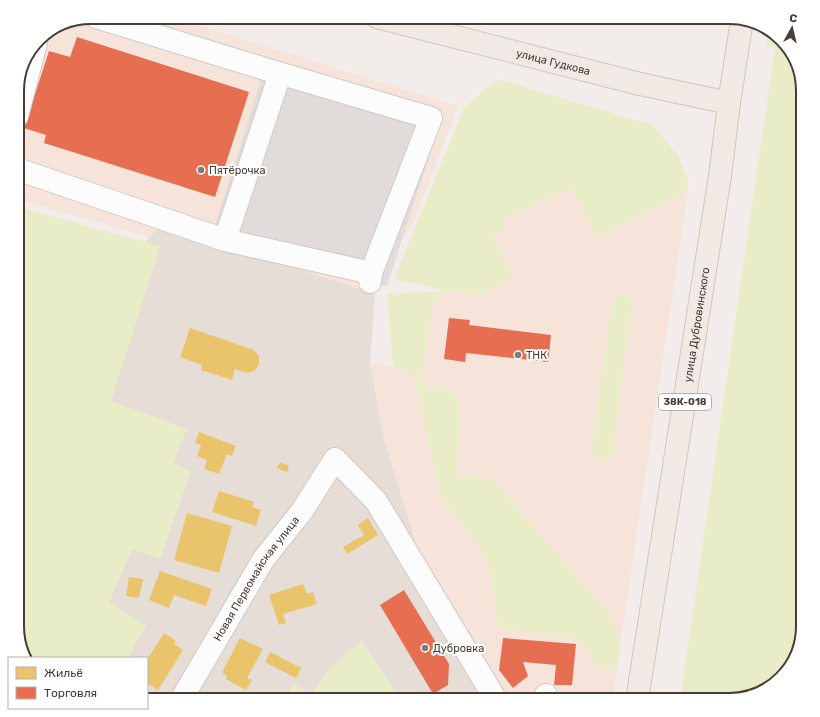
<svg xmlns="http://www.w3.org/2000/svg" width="820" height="717" font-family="Rubik,sans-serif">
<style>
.residential{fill:#e6ddd7}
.commercial{fill:#f6e4db}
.green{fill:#e8edc7}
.parking{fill:#e1dcda}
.homes{fill:#e9c46a}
.shops{fill:#e76f51}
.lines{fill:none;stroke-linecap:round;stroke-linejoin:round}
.minor-casing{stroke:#cec9c6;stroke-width:24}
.major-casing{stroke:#d6c4b5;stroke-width:24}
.minor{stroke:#fdfcfc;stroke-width:22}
.major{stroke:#f1eae4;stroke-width:22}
.poi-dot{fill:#847a74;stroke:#fff;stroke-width:1.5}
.labels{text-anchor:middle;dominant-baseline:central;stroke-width:4;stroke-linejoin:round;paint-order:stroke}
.shield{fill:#fff;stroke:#7f7672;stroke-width:1}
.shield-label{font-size:10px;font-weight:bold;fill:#483c35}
.street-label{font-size:11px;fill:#483c35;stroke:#fff}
.poi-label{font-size:11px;fill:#483c35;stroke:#fff;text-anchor:start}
.rim{fill:none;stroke:#483c35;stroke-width:2}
</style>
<rect width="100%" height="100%" fill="#f2edea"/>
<!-- residential -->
<path class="residential" d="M 161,224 L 375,294 L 370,363 L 384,439 L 432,595 L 498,700 L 147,700 L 147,658 L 30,658 L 17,631 L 17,389 Z"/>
<!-- commercial -->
<path class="commercial" d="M 91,17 L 171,17 L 458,106 L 413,224 L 386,261 L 375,294 L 161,224 L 150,237 L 17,199 L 17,86 L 42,35 Z
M 689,183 L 620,646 L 613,700 L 498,700 L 432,595 L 384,439 L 370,363 L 393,367 L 421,379 L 434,302 L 449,291 L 479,295 L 492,236 L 503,220 L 572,188 L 596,237 L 680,195 Z"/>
<!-- green -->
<path class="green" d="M 769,30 L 781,38 L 797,62 L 803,91 L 803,631 L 782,678 L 758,694 L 729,700 L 680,700 L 775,47 L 766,46 Z
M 497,79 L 653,125 L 678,156 L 689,183 L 680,195 L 596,237 L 572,188 L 503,220 L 506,227 L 492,236 L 513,278 L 479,295 L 449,291 L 434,302 L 421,380 L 422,386 L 447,388 L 457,401 L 461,416 L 455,475 L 492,479 L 607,611 L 616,630 L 620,646 L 617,670 L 596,667 L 582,640 L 499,628 L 488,564 L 472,538 L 439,492 L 417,389 L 416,377 L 393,367 L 387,294 L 447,291 L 394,279 L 464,108 Z
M 17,207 L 160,246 L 111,401 L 187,429 L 173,463 L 191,471 L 160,559 L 132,549 L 109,603 L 146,625 L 128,658 L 30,658 L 17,631 Z
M 623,294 L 629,298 L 632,303 L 612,453 L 608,459 L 601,460 L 594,457 L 592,449 L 612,300 L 617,296 Z
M 362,640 L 401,700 L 285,700 L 294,684 L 311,695 L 326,672 Z"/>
<!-- parking -->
<path class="parking" d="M 267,61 L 442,117 L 387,286 L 370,282 L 213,231 Z"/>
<!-- homes -->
<path class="homes" d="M 190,328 L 254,350 L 259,356 L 259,365 L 254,371 L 246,373 L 235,369 L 232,380 L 201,370 L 202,365 L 180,357 Z
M 199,432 L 236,446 L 232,456 L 227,454 L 219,474 L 204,469 L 207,460 L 197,456 L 201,445 L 195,443 Z
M 280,462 L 289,466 L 287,472 L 277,468 Z
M 219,491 L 254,502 L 252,507 L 261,510 L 256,526 L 212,512 Z
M 187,513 L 232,526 L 219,573 L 174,560 Z
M 368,518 L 378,535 L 347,554 L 343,547 L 364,535 L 358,525 Z
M 160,571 L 212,589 L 206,606 L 174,595 L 169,608 L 149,600 Z
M 129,577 L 143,579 L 139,598 L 126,596 Z
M 303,584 L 307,594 L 313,592 L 317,604 L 283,614 L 286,623 L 279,625 L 269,595 Z
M 164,633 L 176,641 L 174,644 L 183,650 L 158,690 L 147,683 L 147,660 Z
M 240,638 L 263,649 L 247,678 L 252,680 L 246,690 L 226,679 L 227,676 L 222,672 Z
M 270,652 L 301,668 L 296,678 L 265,662 Z
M 238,693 L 249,700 L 234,700 Z"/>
<!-- shops -->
<path class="shops" d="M 77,37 L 249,92 L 215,197 L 44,143 L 46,135 L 24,128 L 49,51 L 70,57 Z
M 449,318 L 470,320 L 469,325 L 551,335 L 548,362 L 466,353 L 465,362 L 444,359 Z
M 404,590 L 449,664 L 448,685 L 433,694 L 380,605 Z
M 503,638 L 576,644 L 572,685 L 554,685 L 556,665 L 523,662 L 528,676 L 513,688 L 499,670 Z"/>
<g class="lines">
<!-- minor casing -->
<g class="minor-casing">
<g id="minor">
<path d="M 96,17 L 265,69 L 431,118 L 371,273 L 370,282"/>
<path d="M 280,74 L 225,240 L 371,273"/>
<path d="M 17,116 L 36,43"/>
<path d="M 17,169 L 225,240"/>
<path id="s1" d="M 181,700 L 263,560 L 302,511 L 335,459 L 376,501 L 496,700"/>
<path d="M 546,700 L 546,695"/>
</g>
</g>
<!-- major casing -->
<g class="major-casing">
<g id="major">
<path id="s2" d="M 377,17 L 640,84 L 729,103"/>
<path id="s3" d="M 637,700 L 720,176 L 729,103 L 742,20"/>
</g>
</g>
<!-- minor -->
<use href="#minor" class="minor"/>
<!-- major -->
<use href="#major" class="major"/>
</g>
<!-- markers -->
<g class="poi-dot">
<circle cx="201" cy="170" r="4"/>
<circle cx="518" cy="355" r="4"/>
<circle cx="425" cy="648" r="4"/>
</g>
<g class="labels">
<!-- shield labels -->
<rect class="shield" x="659" y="394" width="52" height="16" rx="3"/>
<g class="shield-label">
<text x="685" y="402">38К-018</text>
</g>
<!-- street labels -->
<g class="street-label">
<text stroke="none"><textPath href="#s2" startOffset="182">улица Гудкова</textPath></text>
<text stroke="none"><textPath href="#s3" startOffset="380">улица Дубровинского</textPath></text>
<text stroke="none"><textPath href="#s1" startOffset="143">Новая Первомайская улица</textPath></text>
</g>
<!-- poi labels -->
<g class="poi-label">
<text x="209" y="170">Пятёрочка</text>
<text x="526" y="355">ТНК</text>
<text x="433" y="648">Дубровка</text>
</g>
</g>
<!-- crop -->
<path d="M0 0H820V717H0ZM91 24H729A67 67 0 0 1 796 91V626A67 67 0 0 1 729 693H91A67 67 0 0 1 24 626V91A67 67 0 0 1 91 24Z" fill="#fff" fill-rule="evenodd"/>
<path class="rim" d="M91 24H729A67 67 0 0 1 796 91V626A67 67 0 0 1 729 693H91A67 67 0 0 1 24 626V91A67 67 0 0 1 91 24Z"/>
<!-- legend -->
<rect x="8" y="657" width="140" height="52" fill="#ffffff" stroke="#b6b1ae"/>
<rect x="16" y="667" width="20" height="12" fill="#e9c46a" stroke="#b6b1ae"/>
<text x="44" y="677" font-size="12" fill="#483c35">Жильё</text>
<rect x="16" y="687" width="20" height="12" fill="#e76f51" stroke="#b6b1ae"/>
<text x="44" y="697" font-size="12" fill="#483c35">Торговля</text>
<!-- north arrow -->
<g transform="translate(792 28) rotate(8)" stroke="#ffffff" stroke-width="3" paint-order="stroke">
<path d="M0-3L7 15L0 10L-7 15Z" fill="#483c35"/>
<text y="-6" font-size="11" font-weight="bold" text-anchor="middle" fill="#483c35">С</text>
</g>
</svg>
